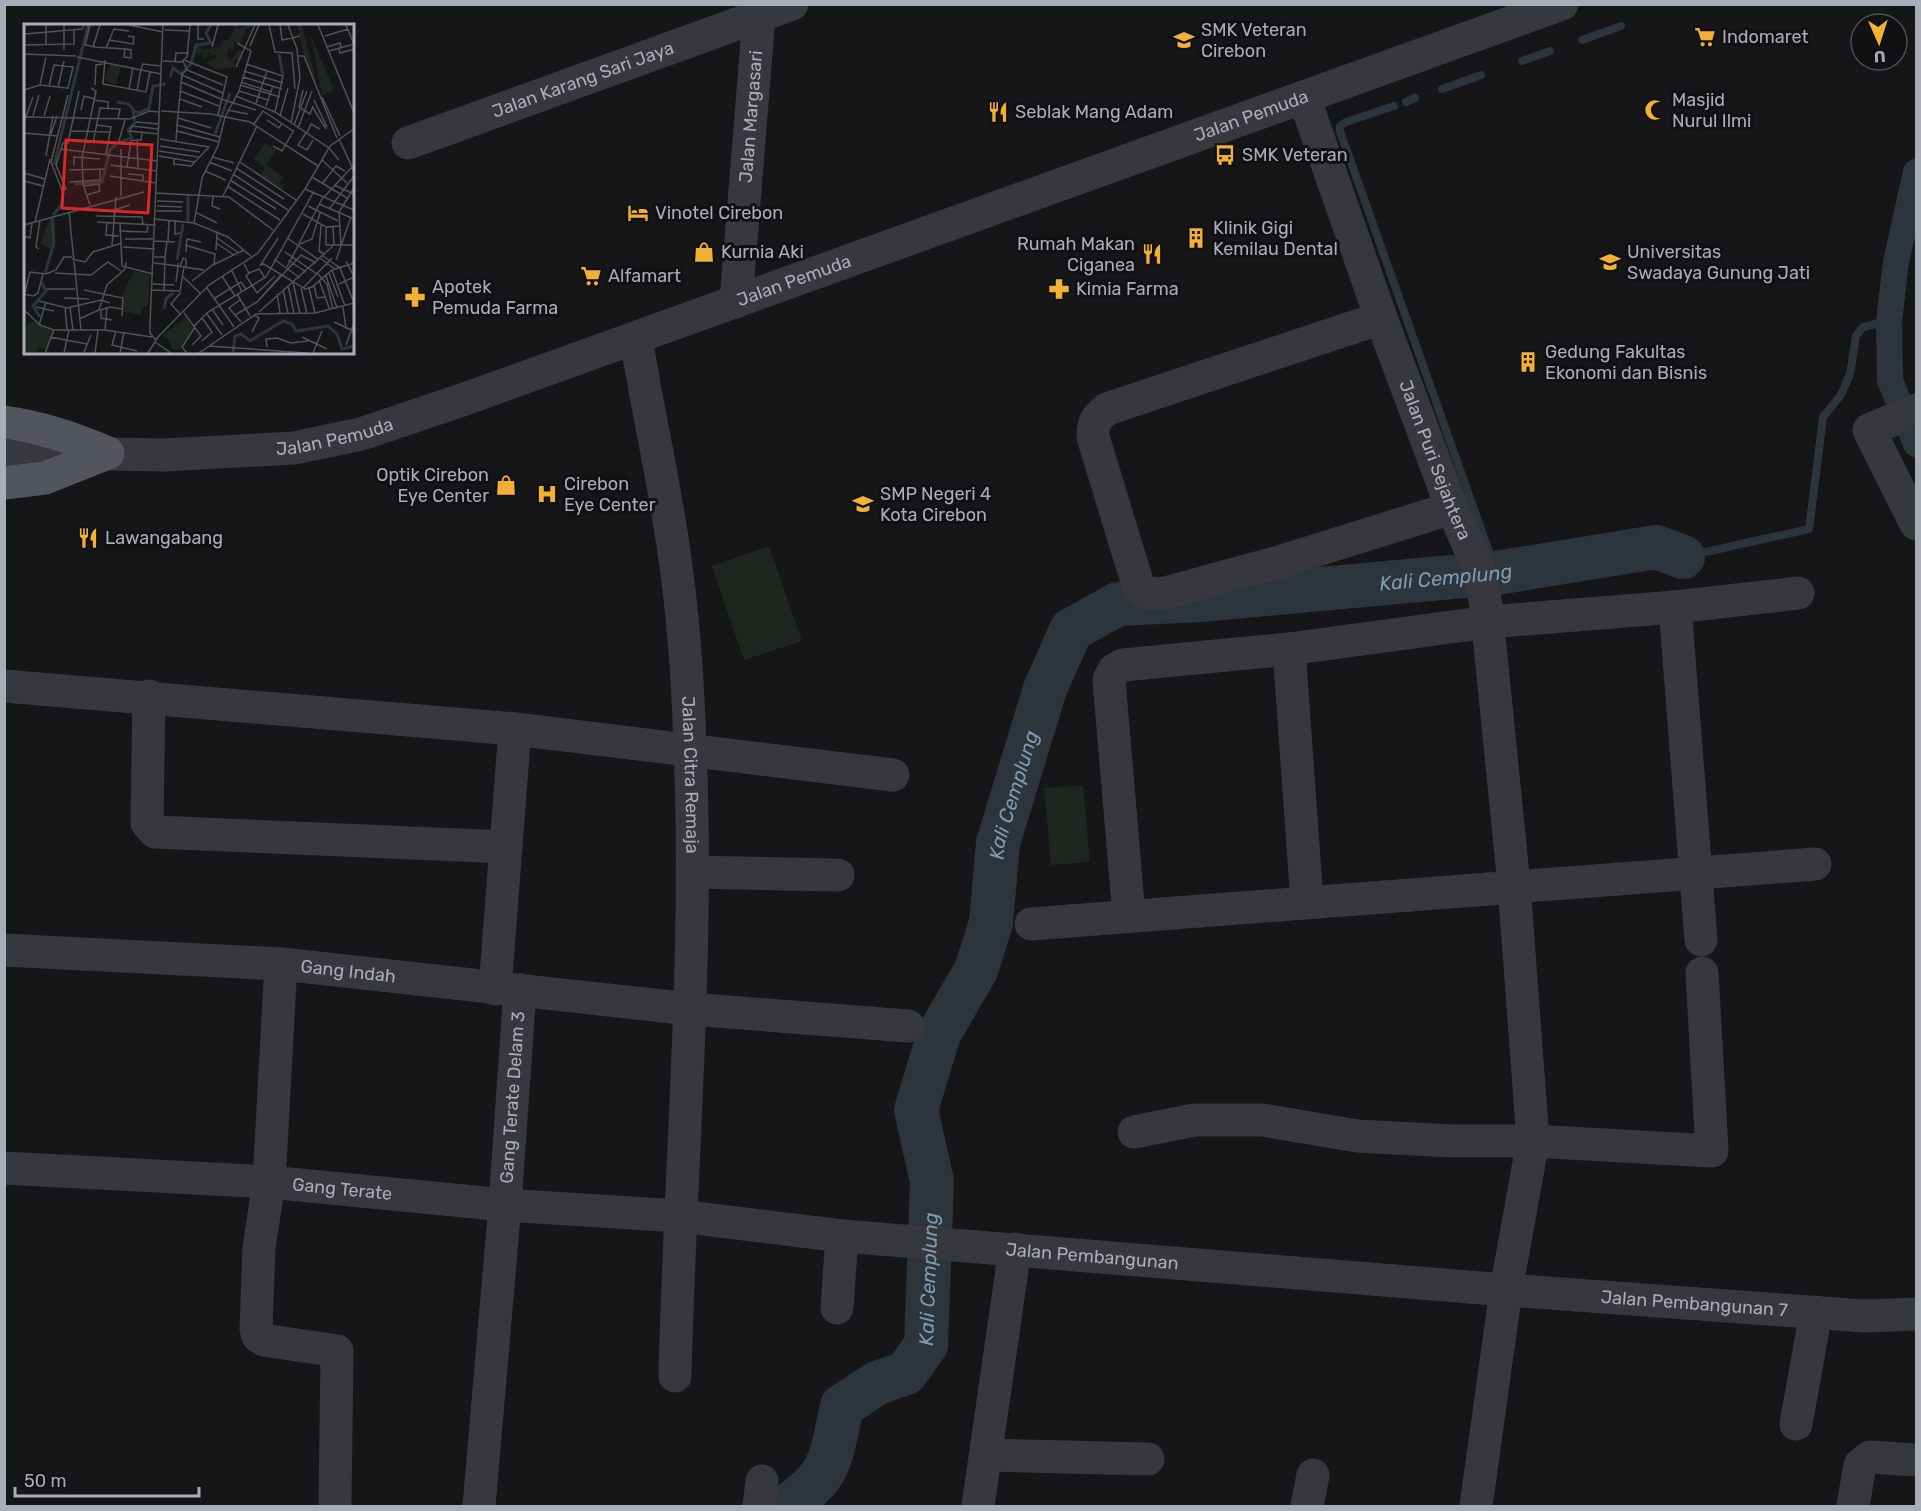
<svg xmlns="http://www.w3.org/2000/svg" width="1921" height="1511" font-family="Rubik,sans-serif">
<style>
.green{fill:#1e261f}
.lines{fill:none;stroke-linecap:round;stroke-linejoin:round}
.stream{stroke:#2c353c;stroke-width:8}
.canal{stroke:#2c353c;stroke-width:26}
.river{stroke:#2c353c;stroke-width:44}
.minor{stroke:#37383d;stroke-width:33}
.major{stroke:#53555c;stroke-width:33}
.labels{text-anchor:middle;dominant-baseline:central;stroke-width:6;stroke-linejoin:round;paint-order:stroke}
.poi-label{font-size:18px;fill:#a8adb8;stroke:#111113;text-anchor:start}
.street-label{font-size:18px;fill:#a8adb8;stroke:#111113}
.water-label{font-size:20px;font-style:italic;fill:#7f9bb3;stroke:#111113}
.inset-river{fill:none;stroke:#2c353c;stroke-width:3}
.inset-road{fill:none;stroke:#505258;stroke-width:1.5}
.view{fill:#d62828;fill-opacity:0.15;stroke:#d62828;stroke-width:3}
.inset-edge{fill:none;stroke:#a8adb8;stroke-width:3}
</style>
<rect width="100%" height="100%" fill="#161618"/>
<!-- green -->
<path class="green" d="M 769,546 L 802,641 L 744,660 L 712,566 Z
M 1083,785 L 1090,862 L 1051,865 L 1044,788 Z"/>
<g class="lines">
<!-- stream -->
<path class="stream" d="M 1582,40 L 1621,26
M 1522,61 L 1550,51
M 1442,89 L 1481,75
M 1406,102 L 1415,98
M 1394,106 L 1346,122 L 1340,126 L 1340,131 L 1491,557
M 1683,557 L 1809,529 L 1823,417 L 1841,395 L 1850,374 L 1856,336 L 1863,327 L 1889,321"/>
<!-- canal -->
<path class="canal" d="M 1916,172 L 1896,262 L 1889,321 L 1890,380 L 1916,444"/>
<!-- river -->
<path class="river" id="s1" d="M 787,1506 C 834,1474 830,1458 842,1406 L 877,1383 L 906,1373 L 926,1345 L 932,1181 L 916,1110 L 939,1034 L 976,970 L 991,923 L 998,843 L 1045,689 L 1071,630 L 1118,604 L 1201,600 L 1496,573 L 1656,547 L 1683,557"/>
<!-- minor -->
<g class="minor">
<path id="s2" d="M 1304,97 L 1381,318 L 1452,508 L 1479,569 L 1486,606 L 1514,885 L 1533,1141 L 1506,1290 L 1476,1506"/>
<path id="s3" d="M 408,143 L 792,4"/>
<path id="s4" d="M 736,302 L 760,4"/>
<path d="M 1381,318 L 1107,409 C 1096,418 1093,422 1093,437 L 1139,588 L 1148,593 L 1162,594 L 1279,562 L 1452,508"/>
<path id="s5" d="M 636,338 C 647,407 663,476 673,545 C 683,611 688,680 690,748 C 699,957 680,1167 675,1376"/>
<path d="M 1916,410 L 1869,430 L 1916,524"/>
<path id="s6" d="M 4,452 L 164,455 L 294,448 L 361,434 L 462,400 L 1562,4"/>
<path d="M 1675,607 L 1701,940"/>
<path d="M 1289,649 L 1307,902"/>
<path d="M 4,686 L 515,729 L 893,775"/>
<path d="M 149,696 L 147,823 L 155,832 L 506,847"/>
<path d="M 692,872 L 838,875"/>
<path d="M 1129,916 L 1109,680 L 1114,670 L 1123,665 L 1289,649 L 1488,622 L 1675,607 L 1798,593"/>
<path d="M 1031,924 L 1815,864"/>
<path id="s7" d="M 4,950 L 281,964 L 690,1009 L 908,1026"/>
<path d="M 281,964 L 269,1182 L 259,1248 L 256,1329 L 258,1336 L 264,1340 L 337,1351 L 335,1506"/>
<path d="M 495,989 L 515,729"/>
<path d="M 1134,1132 L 1194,1120 L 1263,1120 L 1357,1136 L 1453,1141 L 1533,1141 L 1712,1151 L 1702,973"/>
<path id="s8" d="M 4,1168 L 269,1182 L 505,1205 L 679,1216 L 842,1236 L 1506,1290 L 1865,1316 L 1916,1314"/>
<path d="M 837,1308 L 842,1236"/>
<path d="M 1796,1424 L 1816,1312"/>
<path d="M 986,1455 L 1148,1459"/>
<path id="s9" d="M 479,1506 L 505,1205 L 520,990"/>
<path d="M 759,1506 L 762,1481"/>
<path d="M 978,1506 L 1015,1249"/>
<path d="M 1307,1506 L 1313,1475"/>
<path d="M 1853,1506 L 1860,1465 L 1870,1457 L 1916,1460"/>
</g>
<!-- major -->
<path class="major" d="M 4,422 C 41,427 74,438 108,453
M 4,483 L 45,478 L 108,453"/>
</g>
<!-- icons -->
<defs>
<g id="supermarket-bare" transform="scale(1.62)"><path d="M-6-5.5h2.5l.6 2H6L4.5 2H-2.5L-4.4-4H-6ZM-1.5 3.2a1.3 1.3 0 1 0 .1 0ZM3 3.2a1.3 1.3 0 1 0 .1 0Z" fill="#f2b134" stroke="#111113" stroke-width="2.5" paint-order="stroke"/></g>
<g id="school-bare" transform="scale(1.62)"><path d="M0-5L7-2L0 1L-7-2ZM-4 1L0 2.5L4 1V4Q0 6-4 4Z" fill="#f2b134" stroke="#111113" stroke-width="2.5" paint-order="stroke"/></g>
<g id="mosque-bare" transform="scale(1.62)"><path d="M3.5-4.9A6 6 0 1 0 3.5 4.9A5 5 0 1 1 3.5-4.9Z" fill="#f2b134" stroke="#111113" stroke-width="2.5" paint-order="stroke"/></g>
<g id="restaurant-bare" transform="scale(1.62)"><path d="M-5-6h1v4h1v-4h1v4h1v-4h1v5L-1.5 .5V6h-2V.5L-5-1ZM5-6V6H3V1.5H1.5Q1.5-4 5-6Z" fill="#f2b134" stroke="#111113" stroke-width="2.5" paint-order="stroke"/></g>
<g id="bus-bare" transform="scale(1.62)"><path d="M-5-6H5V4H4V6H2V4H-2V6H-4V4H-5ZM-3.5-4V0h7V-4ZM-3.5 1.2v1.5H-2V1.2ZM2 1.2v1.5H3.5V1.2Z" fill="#f2b134" stroke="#111113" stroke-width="2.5" paint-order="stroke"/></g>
<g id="hotel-bare" transform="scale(1.62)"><path d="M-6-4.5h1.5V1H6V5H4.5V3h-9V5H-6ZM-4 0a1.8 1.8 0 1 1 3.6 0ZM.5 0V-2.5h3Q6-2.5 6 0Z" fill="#f2b134" stroke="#111113" stroke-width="2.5" paint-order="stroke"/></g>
<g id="building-bare" transform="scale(1.62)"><path d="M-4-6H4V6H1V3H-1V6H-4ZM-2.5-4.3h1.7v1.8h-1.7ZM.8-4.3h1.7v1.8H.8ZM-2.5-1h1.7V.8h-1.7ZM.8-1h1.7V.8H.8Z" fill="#f2b134" stroke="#111113" stroke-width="2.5" paint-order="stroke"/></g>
<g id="shop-bare" transform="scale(1.62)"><path d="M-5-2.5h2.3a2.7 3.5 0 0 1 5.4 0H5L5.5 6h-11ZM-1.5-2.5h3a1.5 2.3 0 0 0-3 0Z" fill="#f2b134" stroke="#111113" stroke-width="2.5" paint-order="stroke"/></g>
<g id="university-bare" transform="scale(1.62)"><path d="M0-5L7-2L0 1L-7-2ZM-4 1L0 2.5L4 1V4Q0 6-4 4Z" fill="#f2b134" stroke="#111113" stroke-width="2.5" paint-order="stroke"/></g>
<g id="pharmacy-bare" transform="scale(1.62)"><path d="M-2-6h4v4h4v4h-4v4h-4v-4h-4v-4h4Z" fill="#f2b134" stroke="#111113" stroke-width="2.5" paint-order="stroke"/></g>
<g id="hospital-bare" transform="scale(1.62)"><path d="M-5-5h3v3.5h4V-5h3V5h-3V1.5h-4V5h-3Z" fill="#f2b134" stroke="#111113" stroke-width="2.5" paint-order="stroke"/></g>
</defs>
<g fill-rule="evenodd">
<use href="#supermarket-bare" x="1705" y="37"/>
<use href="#school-bare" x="1184" y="40"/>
<use href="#mosque-bare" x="1655" y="110"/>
<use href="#restaurant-bare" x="998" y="112"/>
<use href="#bus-bare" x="1225" y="155"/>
<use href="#hotel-bare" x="638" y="213"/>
<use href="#building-bare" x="1196" y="238"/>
<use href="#shop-bare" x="704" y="252"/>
<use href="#restaurant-bare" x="1152" y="254"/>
<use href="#university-bare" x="1610" y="262"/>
<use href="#supermarket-bare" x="591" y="276"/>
<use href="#pharmacy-bare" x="1059" y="289"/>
<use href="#pharmacy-bare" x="415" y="297"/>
<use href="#building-bare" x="1528" y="362"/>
<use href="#shop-bare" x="506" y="485"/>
<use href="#hospital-bare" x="547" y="494"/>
<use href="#school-bare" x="863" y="504"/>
<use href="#restaurant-bare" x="88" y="538"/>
</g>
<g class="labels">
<!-- poi labels -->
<g class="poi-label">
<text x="1201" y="30">SMK Veteran<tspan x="1201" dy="21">Cirebon</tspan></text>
<text x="1722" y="37">Indomaret</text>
<text x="1672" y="100">Masjid<tspan x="1672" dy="21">Nurul Ilmi</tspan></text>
<text x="1015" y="112">Seblak Mang Adam</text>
<text x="1242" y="155">SMK Veteran</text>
<text x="655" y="213">Vinotel Cirebon</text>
<text x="1213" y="228">Klinik Gigi<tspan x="1213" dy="21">Kemilau Dental</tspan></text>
<text x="1135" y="244" text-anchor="end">Rumah Makan<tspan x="1135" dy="21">Ciganea</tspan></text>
<text x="721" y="252">Kurnia Aki</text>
<text x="1627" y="252">Universitas<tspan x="1627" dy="21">Swadaya Gunung Jati</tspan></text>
<text x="608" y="276">Alfamart</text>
<text x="432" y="287">Apotek<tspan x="432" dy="21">Pemuda Farma</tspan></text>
<text x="1076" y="289">Kimia Farma</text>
<text x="1545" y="352">Gedung Fakultas<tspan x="1545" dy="21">Ekonomi dan Bisnis</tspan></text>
<text x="489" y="475" text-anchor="end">Optik Cirebon<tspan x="489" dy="21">Eye Center</tspan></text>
<text x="564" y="484">Cirebon<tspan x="564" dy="21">Eye Center</tspan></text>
<text x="880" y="494">SMP Negeri 4<tspan x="880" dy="21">Kota Cirebon</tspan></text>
<text x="105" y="538">Lawangabang</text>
</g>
<!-- street labels -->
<g class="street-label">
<text stroke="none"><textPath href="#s3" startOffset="186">Jalan Karang Sari Jaya</textPath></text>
<text stroke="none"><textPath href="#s4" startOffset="186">Jalan Margasari</textPath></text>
<text stroke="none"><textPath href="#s6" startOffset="1304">Jalan Pemuda</textPath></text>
<text stroke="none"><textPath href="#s6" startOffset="818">Jalan Pemuda</textPath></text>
<text stroke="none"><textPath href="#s6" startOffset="332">Jalan Pemuda</textPath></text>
<text stroke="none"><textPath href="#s2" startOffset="386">Jalan Puri Sejahtera</textPath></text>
<text stroke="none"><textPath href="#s5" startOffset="441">Jalan Citra Remaja</textPath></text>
<text stroke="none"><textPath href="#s7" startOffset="345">Gang Indah</textPath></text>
<text stroke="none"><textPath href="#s9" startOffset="410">Gang Terate Delam 3</textPath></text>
<text stroke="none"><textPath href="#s8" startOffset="339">Gang Terate</textPath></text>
<text stroke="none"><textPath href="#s8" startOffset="1092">Jalan Pembangunan</textPath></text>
<text stroke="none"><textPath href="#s8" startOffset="1696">Jalan Pembangunan 7</textPath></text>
</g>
<!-- water labels -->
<g class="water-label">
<text stroke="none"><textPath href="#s1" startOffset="1354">Kali Cemplung</textPath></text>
<text stroke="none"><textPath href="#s1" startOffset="796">Kali Cemplung</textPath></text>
<text stroke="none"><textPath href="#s1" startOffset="292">Kali Cemplung</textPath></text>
</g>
</g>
<!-- overview -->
<g transform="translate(24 24)">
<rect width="330" height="330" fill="#161618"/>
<path d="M 273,1 L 278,1 L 293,62 L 279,28 ZM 287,12 L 308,61 L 309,66 L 298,72 ZM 199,15 L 205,17 L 203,34 L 207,36 L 215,26 L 219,27 L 214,37 L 210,35 L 211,43 L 193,46 L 181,39 L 193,34 L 193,30 L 189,32 L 185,28 L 180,37 L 178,29 L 170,30 L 174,22 L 179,26 L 197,23 ZM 86,39 L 97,42 L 92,60 L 81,57 ZM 241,119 L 252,126 L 242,141 L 259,153 L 256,160 L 262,160 L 258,165 L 236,151 L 241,143 L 230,135 Z" fill="#1e261f"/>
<path d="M 213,1 L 215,5 L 221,2 L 230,2 L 222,5 L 216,20 L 210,18 L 209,27 L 201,21 ZM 31,194 L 31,220 L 26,225 L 16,220 L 25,196 Z" fill="#1e261f"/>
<path d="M 110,247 L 126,251 L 124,282 L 118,283 L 118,291 L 98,287 L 97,273 ZM 162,293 L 169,305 L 156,325 L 149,326 L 145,316 L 138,311 Z" fill="#1e261f"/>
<path d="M 9,297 L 29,306 L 22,325 L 14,324 L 12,329 L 0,329 L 0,302 Z" fill="#1e261f"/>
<path class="inset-river" d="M 255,30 L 259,51M 146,53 L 149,44 L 157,50 L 167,40 L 172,21 L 187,19 L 182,9 L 187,1M 93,78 L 104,80 L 110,86M 191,110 L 206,69M 30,141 L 64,1M 50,160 L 78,158 L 86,126 L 93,119 L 108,114 L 104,106 L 111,99 L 109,87 L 115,89 L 125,84 L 129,62 L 142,60M 164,171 L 164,198M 29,191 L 38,180 L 39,164M 153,236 L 159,200M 21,249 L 30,219 L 28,194M 140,285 L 142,275 L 149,269M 16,293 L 9,282 L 22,267 L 18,259M 209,329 L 211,312 L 217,310 L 226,317 L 259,297 L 268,300 L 272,307 L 304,302 L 313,310 L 318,325 L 330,322"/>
<path class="inset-road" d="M 22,1 L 22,21M 40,1 L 40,26M 66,1 L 61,21 L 71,23 L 101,25 L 107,26 L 107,34 L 100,33 L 101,25M 105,1 L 139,8M 174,1 L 174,15 L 180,15M 245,1 L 251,28 L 268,29 L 271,65M 256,1 L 258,16 L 276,12M 264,1 L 273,25 L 276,54 L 267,99M 294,1 L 330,89M 322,1 L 330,20M 141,6 L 166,7M 1,10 L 58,5 L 60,1M 301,12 L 324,5M 85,16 L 109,20 L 110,13 L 104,12M 0,21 L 50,20 L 50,5M 226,22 L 235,1M 69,23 L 76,1M 188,23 L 194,1M 303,23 L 316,19 L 317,24M 82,24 L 90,5 L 105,7M 315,25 L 316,29 L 330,25M 305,27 L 330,20M 0,30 L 52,32M 274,32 L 280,32 L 313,114M 53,33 L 137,50M 81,36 L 79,60 L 122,68 L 126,48M 160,36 L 203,53 L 194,91M 139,37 L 157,38 L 163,33 L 166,1M 159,37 L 163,46 L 199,61M 151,38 L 152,29 L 165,29M 222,40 L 259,52 L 251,88M 212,43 L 231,1M 117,45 L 119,40 L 137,42M 220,47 L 259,59M 158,51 L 199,69M 219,53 L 258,65M 157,58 L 197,75M 217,58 L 247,68M 16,61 L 43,64 L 44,64 L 49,43 L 30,41 L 25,62M 71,61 L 72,41 L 79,40M 216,61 L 256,73M 34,63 L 40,37M 105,65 L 109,43M 0,66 L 16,61 L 22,33M 279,66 L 275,83 L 286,90 L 289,82M 113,67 L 117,45M 156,67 L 195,82M 215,67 L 244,76M 44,71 L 27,138 L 38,166 L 42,165 L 32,141 L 37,125 L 133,137M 212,72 L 251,88 L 305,124 L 315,136M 298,73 L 316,112M 156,75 L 178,83M 197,75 L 232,86M 70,76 L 84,78 L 84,84M 290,76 L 303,103M 232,79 L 243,47M 242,82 L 249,62M 289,84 L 302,105M 57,86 L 60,72 L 71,75M 203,86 L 224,90M 137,87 L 187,90 L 226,98 L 294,142M 9,92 L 15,71M 20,92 L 26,72M 256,92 L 264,64M 0,93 L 106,95 L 125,87 L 135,88M 201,93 L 215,67 L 227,27 L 213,19M 154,94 L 187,104M 243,96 L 255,104 L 258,99M 0,98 L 9,73M 112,98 L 135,100M 230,100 L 239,87 L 269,107M 73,101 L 87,103 L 82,130M 153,101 L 158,50 L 163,46M 270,101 L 283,67M 274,104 L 288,67M 134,105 L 108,102 L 106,107 L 135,110M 47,107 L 86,108M 153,107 L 195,118M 0,109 L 33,112M 282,109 L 274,121 L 283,126 L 289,116M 283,109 L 287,100 L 296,105M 27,110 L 33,92M 136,115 L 185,123 L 167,142 L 150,140 L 150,134M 315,115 L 330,147M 152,117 L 153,101 L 196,113M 69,119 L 76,84 L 96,85 L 94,95M 94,120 L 101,96M 136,122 L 176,128M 249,122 L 258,127 L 270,106M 37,125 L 39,119 L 44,119 L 55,67M 135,127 L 174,133M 22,132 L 29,92M 135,132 L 170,138M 188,133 L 210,139M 298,136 L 323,159M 185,138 L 208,147M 216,138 L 272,176M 50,141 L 50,133 L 76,135M 86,141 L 133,147M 103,143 L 107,117 L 113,116M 212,144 L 260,175M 114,145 L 113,116 L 117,116 L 118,109M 45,146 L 80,145M 181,147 L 202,156M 0,149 L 21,155M 104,150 L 119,151 L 119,157M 209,150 L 264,186M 86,152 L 132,159M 288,153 L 323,174M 206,156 L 252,185M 0,157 L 19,162M 45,158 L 76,156 L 76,145M 298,160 L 312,142 L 321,147M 310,161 L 330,170M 60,162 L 75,160 L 76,167 L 63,171M 203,162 L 256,196M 281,165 L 330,186M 131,169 L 205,173 L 249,206M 97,172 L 97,125M 189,172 L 188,182 L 196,185M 199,172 L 233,102M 300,173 L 328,143M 133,177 L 159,178M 295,180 L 330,195M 66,181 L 59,160 L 58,134 L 72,67 L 67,64M 133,182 L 158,183M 284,182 L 314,197M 306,184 L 330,152M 87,187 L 106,181M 132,187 L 158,187M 45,188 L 57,306M 173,189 L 193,199M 279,190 L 302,203 L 316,202M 72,192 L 118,193 L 119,200M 130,195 L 170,199 L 204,213 L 228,233M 151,196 L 151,210 L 156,209M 11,198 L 26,135M 73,198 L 132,201M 83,198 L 82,211 L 95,212M 96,199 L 98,242 L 129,250M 170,199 L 178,154 L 194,122 L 201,93M 0,201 L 120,168M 297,201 L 295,227 L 300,230M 309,202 L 310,222M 302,203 L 302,221 L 330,221M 95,207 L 123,208 L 124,201M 0,212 L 6,214 L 8,199M 193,214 L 215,229M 263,214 L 295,236M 101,215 L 129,215M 129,217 L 151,218M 144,217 L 145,196M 192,219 L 210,231M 276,220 L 288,215 L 296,189M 161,221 L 191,230 L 190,240 L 168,257M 317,221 L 315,188 L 330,164M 88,222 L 92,173M 99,223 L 131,225M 15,225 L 12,223 L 16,196M 192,226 L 193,208M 162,228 L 163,215 L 177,218M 261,228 L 293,250M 299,232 L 316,244 L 330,279M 130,233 L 141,233 L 143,217M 296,234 L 311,245M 48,235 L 61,238 L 69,228 L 98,219M 250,235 L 276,254M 264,236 L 282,248M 312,236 L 327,193M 130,239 L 154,242 L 152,258M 154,239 L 154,242 L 180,246M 238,239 L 281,265 L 288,263 L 308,246 L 330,239M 220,240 L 225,249 L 222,252 L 233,269 L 251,252M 189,241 L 220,226M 236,242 L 254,214M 156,243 L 159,234 L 162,235 L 162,244M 263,243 L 299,173M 308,246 L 321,282M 208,247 L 218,268M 31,249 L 67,251 L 84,238 L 97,247M 225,249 L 235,245 L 241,254M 305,249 L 314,273M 294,250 L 303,260 L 309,285M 158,252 L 176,269M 198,252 L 211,272M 302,252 L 313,284M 295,256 L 306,286M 269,258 L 276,290M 129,260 L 150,261M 315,260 L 330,253 L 322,237M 264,261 L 270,290M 290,262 L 293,274 L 302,273M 183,264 L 210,303M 277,264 L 283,290M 279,264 L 308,234M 285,264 L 291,289M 22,265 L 51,265M 259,265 L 264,290M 60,266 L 99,274 L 98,292M 128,266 L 156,267M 140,267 L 141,233M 156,267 L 160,243M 157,268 L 147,280 L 157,291M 0,270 L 9,272 L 14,269 L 19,250M 213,270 L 226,292M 253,270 L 256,289M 0,272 L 6,248 L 22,250 L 32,246 L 40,233 L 48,233M 40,274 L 65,275M 191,274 L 217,258 L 222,265M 15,277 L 43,284 L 77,276 L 86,279M 233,278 L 277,231 L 292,239M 12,283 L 30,287M 41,283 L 43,306M 46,283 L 49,306M 319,283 L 322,305M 77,285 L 77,294 L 88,296M 188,285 L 199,301M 0,286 L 16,301 L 30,306 L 81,306 L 128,313M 76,286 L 86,283 L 98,285M 235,288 L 309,222M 160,289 L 177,312 L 168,321M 183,290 L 198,311M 211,291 L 205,284 L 217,275M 178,294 L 188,308 L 178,317M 55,295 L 75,286 L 83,261 L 101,245 L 102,238M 217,298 L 211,291 L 233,278 L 257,251M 310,298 L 330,307M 15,301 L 22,278M 170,302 L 184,288 L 242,253 L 289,169M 81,306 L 83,283M 92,307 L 88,321 L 113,327M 228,308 L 235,294 L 230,291M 26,313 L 63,320M 278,313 L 303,325M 253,314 L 267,319 L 284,317M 132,316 L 126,309 L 126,299 L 139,1M 131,318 L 147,329M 322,321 L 329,302M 185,322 L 283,329M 243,323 L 242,315 L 254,314M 60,328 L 67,311M 21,329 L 30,306M 40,329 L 45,306M 71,329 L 74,306M 96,329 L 100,308M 124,329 L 134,313 L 185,261 L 234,229 L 281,165 L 306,122 L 330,105M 163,329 L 158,323 L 171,303M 175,329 L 232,290 L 291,289 L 330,279M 289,329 L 298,307"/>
<path class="view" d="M 42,116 L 128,121 L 124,189 L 38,184 Z"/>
<rect width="330" height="330" class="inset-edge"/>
</g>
<!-- border -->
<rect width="1921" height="1511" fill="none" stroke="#a8adb8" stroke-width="12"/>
<!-- north arrow -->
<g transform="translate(1879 42) rotate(177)"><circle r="28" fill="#111113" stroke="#4d4f55" stroke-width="1.5"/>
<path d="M0-4.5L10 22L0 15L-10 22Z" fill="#f2b134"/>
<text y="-9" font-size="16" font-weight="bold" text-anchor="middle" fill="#a8adb8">U</text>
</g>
<!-- scale -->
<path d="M15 1487v9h184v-9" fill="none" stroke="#a8adb8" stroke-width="3"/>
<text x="24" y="1487" font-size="18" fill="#a8adb8" stroke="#111113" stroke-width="4.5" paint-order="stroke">50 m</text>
</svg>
